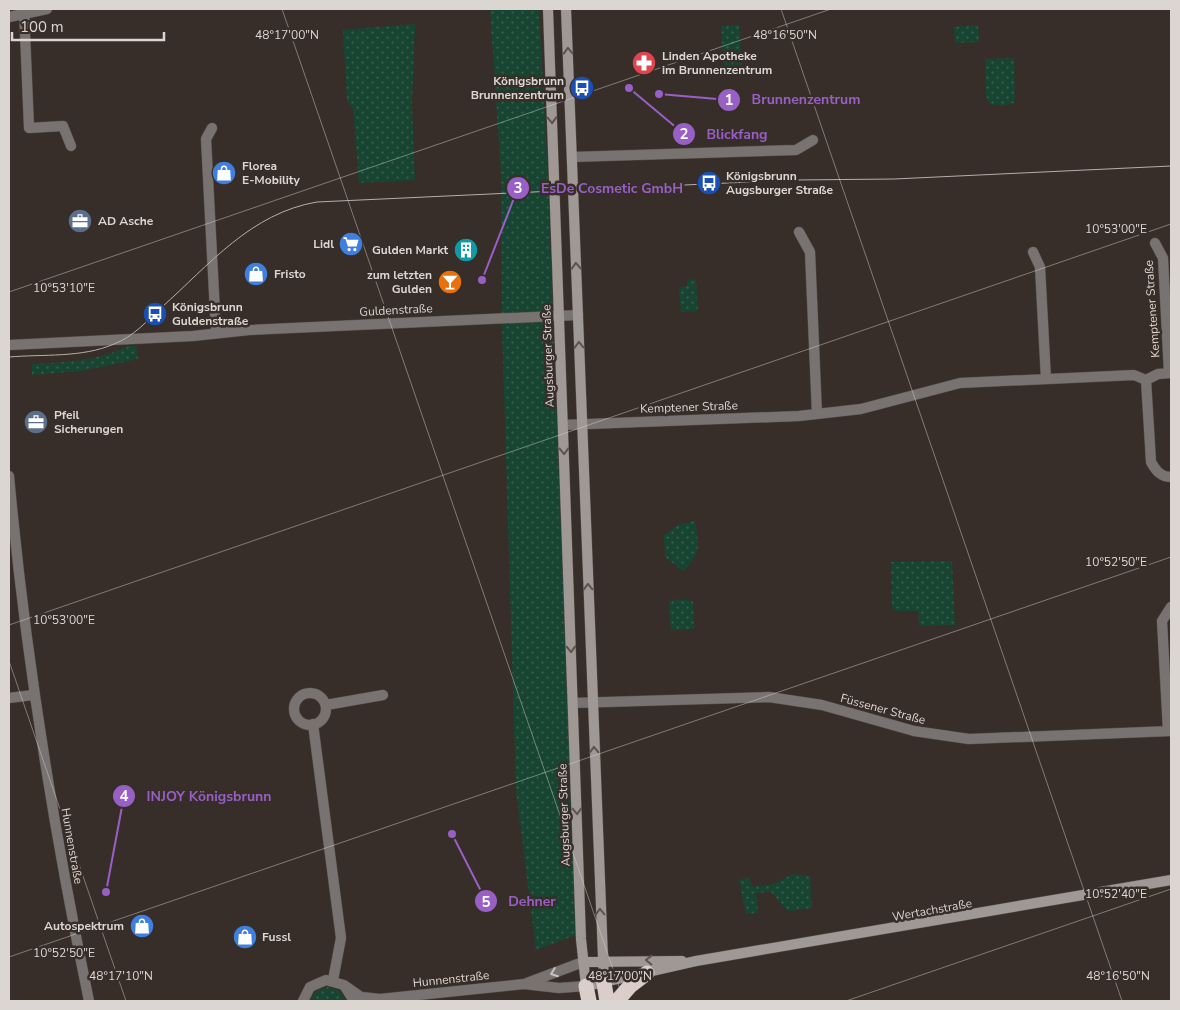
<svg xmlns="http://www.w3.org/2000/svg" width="1180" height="1010" font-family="'Nunito Sans',sans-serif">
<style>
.grass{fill:url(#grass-dots)}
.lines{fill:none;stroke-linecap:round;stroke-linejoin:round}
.street-casing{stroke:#554c47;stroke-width:11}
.secondary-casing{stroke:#554c47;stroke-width:11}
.highway-casing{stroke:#554c47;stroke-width:16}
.street{stroke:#787371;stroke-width:10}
.secondary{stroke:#a09895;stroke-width:10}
.highway{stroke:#dbceca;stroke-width:15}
.tram{stroke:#b5aeaa;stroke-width:1}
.oneway{stroke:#5c534f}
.oneway2{stroke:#c8c2bf}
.ticks{fill:none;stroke:#dcd6d2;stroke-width:1;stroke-opacity:0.45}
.labels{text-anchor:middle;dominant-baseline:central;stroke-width:5;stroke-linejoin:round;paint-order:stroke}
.poi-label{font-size:12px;font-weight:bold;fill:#dcd6d2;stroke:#372e29;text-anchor:start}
.street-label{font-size:12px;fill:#dcd6d2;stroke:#372e29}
.ticks-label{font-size:12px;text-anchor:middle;fill:#dcd6d2;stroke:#372e29;stroke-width:5;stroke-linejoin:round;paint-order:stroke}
.leader{fill:none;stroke:#985fc5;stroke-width:2}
.callout-dot{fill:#985fc5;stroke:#372e29;stroke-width:2}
.mark-label{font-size:15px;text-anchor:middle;font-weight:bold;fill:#fff}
.callout-label{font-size:14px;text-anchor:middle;font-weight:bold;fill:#985fc5;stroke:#372e29;stroke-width:5;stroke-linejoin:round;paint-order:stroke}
</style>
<defs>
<pattern id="grass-dots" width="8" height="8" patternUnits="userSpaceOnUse" patternTransform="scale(1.25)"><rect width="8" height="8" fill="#174532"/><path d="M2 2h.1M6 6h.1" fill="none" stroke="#385f4f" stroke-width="1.8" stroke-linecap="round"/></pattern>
</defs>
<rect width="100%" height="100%" fill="#372e29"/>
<!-- grass -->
<path class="grass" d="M 490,9 L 539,9 L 547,157 L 576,935 L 536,950 L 516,790 L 502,326 L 501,174 Z
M 415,24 L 412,104 L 415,180 L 359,183 L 353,108 L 347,101 L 343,30 Z
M 739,25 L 742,65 L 724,67 L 721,26 Z
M 978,25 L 979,42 L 955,43 L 954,27 Z
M 1014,58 L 1015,99 L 1014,103 L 1002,106 L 990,104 L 986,96 L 985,59 Z
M 687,279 L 696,280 L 698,311 L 681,312 L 679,287 L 687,286 Z
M 129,346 L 136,346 L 138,359 L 81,371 L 32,375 L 32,364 C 67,362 97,361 129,346 Z
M 695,521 C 699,547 702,552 683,571 L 665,557 L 664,536 L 677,525 Z
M 952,561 L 955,625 L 919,626 L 918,611 L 897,611 L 892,608 L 891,562 Z
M 678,599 L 693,601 L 694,629 L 671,630 L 669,602 Z
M 793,874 L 810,876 L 812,908 L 788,911 L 771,892 L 756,893 L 758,913 L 746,914 L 739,880 L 749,878 L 753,887 L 773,884 Z
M 327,987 L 339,990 L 346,1001 L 309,1001 L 316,991 Z"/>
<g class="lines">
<!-- street casing -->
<g class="street-casing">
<path id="street" d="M 24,9 L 29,128 L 63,126 L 71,146
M 9,17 L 47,9
M 212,128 L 206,139 L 216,332
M 572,157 L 796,150 L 813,140
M 799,232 L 810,252 L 817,414
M 1155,243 L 1163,258 L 1169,373
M 1033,252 L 1040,267 L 1046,379
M 9,345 L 193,336 L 249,330 L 578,315
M 1146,380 L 1151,462 C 1156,471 1161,477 1171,477
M 563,425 L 799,416 L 861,409 L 960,383 L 1134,375 L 1146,380 L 1158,374 L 1171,373
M 9,476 C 25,653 53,827 89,1001
M294 709a16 16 0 1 1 32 0a16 16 0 1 1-32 0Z
M 9,698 L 33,695
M 573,703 L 769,697 L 822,705 L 914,731 L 969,739 L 1171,731
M 326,705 L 383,695
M 313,724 L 341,938 L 333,980
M 1168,731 L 1162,621 L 1171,607
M 527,983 L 583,962
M 344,985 L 361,997 L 380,999 L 524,984 L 559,988 L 586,986
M 303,1001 L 310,987 L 326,980 L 344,985 L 354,1001"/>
</g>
<!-- secondary casing -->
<g class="secondary-casing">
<path id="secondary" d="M 548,9 L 581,939 L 586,986 L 696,961 L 1171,880
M 566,9 L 604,983
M 583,962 L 682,961"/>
</g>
<!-- highway casing -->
<g class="highway-casing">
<path id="highway" d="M 604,983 L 607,1001
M 586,986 L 589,1001
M 617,1001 L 630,986 L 647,973"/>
</g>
<!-- street -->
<use href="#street" class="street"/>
<!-- secondary -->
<use href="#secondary" class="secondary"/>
<!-- highway -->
<use href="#highway" class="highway"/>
<!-- tram -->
<path class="tram" d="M 9,357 C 43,354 82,358 114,344 C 133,337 147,321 162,307 C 209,265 251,213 317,202 L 793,180 L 894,179 L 1171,166"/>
</g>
<!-- one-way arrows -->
<defs><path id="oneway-chevron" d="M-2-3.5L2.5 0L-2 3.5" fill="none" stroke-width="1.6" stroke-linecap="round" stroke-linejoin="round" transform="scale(1.25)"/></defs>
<g class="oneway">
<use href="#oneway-chevron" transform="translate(568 51) rotate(-92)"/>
<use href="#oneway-chevron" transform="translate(552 120) rotate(88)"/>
<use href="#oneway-chevron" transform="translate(576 266) rotate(-93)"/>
<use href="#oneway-chevron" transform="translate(579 345) rotate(-92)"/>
<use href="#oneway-chevron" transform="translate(564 451) rotate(88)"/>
<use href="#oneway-chevron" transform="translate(588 587) rotate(-92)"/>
<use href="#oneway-chevron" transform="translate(571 649) rotate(88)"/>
<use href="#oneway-chevron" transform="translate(594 750) rotate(-92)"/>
<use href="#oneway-chevron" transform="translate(577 811) rotate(88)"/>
<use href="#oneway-chevron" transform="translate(600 912) rotate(-92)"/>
<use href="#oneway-chevron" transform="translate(649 960) rotate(-179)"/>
</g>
<use class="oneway2" href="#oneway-chevron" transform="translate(554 973) rotate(160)"/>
<!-- ticks -->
<path class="ticks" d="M 282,9 L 624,1001M 781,9 L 1122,1001M 9,292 L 831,9M 9,625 L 1171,224M 9,661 L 126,1001M 9,957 L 1171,557M 846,1001 L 1171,889"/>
<!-- icons -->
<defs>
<g id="pharmacy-disc" transform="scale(1.25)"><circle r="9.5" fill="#e0444e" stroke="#372e29"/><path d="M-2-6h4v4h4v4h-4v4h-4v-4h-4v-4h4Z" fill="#fff"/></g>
<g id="bus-disc" transform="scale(1.25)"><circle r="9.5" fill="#1a4fb4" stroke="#372e29"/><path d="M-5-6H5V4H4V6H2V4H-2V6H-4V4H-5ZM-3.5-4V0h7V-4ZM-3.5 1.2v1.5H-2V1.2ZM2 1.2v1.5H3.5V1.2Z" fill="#fff"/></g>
<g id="shop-disc" transform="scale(1.25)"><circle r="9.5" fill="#3f7fe0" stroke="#372e29"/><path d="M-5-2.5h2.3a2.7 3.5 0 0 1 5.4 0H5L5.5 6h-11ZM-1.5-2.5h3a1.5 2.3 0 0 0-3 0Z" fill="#fff"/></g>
<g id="office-disc" transform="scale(1.25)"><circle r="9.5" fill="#5c6f8a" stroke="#372e29"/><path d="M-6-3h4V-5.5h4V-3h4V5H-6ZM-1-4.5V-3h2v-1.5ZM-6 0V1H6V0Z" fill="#fff"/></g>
<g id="supermarket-disc" transform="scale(1.25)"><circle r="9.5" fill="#3f7fe0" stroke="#372e29"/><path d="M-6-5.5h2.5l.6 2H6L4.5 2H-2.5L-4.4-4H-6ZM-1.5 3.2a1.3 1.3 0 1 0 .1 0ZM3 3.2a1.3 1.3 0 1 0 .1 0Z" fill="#fff"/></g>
<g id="building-disc" transform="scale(1.25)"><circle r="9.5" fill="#0f9aa8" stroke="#372e29"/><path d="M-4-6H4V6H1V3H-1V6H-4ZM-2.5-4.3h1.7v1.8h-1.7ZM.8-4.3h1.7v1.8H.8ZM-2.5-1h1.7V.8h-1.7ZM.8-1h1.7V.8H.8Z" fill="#fff"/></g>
<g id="bar-disc" transform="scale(1.25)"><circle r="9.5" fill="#e8710a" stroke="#372e29"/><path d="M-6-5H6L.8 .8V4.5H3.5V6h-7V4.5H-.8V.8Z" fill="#fff"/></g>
</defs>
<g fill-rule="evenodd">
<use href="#pharmacy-disc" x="644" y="63"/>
<use href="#bus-disc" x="582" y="88"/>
<use href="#shop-disc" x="224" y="173"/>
<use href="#bus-disc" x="709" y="183"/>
<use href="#office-disc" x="80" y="221"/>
<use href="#supermarket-disc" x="351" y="244"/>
<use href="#building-disc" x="466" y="250"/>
<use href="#shop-disc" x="256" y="274"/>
<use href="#bar-disc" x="450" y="282"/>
<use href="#bus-disc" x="155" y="314"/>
<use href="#office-disc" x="36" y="422"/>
<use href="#shop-disc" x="142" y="926"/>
<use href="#shop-disc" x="245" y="937"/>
</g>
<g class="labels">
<!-- poi labels -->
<g class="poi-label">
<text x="662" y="56">Linden Apotheke<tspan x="662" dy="14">im Brunnenzentrum</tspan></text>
<text x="564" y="81" text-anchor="end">Königsbrunn<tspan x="564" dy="14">Brunnenzentrum</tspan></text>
<text x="242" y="166">Florea<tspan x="242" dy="14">E-Mobility</tspan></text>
<text x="726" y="176">Königsbrunn<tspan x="726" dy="14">Augsburger Straße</tspan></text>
<text x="98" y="221">AD Asche</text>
<text x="334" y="244" text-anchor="end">Lidl</text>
<text x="448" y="250" text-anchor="end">Gulden Markt</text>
<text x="274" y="274">Fristo</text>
<text x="432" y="275" text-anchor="end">zum letzten<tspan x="432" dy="14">Gulden</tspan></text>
<text x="172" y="307">Königsbrunn<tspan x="172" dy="14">Guldenstraße</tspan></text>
<text x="54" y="415">Pfeil<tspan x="54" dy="14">Sicherungen</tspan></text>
<text x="124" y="926" text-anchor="end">Autospektrum</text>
<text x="262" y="937">Fussl</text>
</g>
<!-- street labels -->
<g class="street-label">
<text transform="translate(1152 309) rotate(-94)">Kemptener Straße</text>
<text transform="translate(396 310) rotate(-3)">Guldenstraße</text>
<text transform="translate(548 356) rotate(-92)">Augsburger Straße</text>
<text transform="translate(689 407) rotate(-2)">Kemptener Straße</text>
<text transform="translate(883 709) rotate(15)">Füssener Straße</text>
<text transform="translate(564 815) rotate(-92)">Augsburger Straße</text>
<text transform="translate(72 846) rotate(80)">Hunnenstraße</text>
<text transform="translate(932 910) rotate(-10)">Wertachstraße</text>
<text transform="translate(451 979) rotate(-6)">Hunnenstraße</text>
</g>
</g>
<g class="ticks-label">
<text x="287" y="39">48°17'00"N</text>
<text x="785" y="39">48°16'50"N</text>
<text x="1116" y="233">10°53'00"E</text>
<text x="64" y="292">10°53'10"E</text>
<text x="1116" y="566">10°52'50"E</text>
<text x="64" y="624">10°53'00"E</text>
<text x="1116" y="898">10°52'40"E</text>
<text x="64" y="957">10°52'50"E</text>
<text x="121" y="980">48°17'10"N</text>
<text x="620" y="980">48°17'00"N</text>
<text x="1118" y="980">48°16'50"N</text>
</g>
<!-- callouts -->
<path class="leader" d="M659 94L729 100M629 88L684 134M482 280L518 188M106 892L124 796M452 834L486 901"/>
<g class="callout-dot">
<circle cx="659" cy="94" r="5"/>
<circle cx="629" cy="88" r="5"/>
<circle cx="482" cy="280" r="5"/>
<circle cx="106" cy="892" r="5"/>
<circle cx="452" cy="834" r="5"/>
<circle cx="729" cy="100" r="12"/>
<circle cx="684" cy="134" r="12"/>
<circle cx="518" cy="188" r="12"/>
<circle cx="124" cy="796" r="12"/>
<circle cx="486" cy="901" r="12"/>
</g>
<g class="mark-label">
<text x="729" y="105">1</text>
<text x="684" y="139">2</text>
<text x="518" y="193">3</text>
<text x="124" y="801">4</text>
<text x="486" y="907">5</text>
</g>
<g class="callout-label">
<text x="806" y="104">Brunnenzentrum</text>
<text x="737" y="139">Blickfang</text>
<text x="612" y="193">EsDe Cosmetic GmbH</text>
<text x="209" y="801">INJOY Königsbrunn</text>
<text x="532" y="906">Dehner</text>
</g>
<!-- border -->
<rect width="1180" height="1010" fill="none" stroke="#dcd6d2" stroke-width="20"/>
<!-- scale -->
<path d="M12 32v8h152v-8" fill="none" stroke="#dcd6d2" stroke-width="2.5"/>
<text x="20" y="32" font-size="15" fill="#dcd6d2" stroke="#372e29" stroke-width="4" paint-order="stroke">100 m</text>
</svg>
